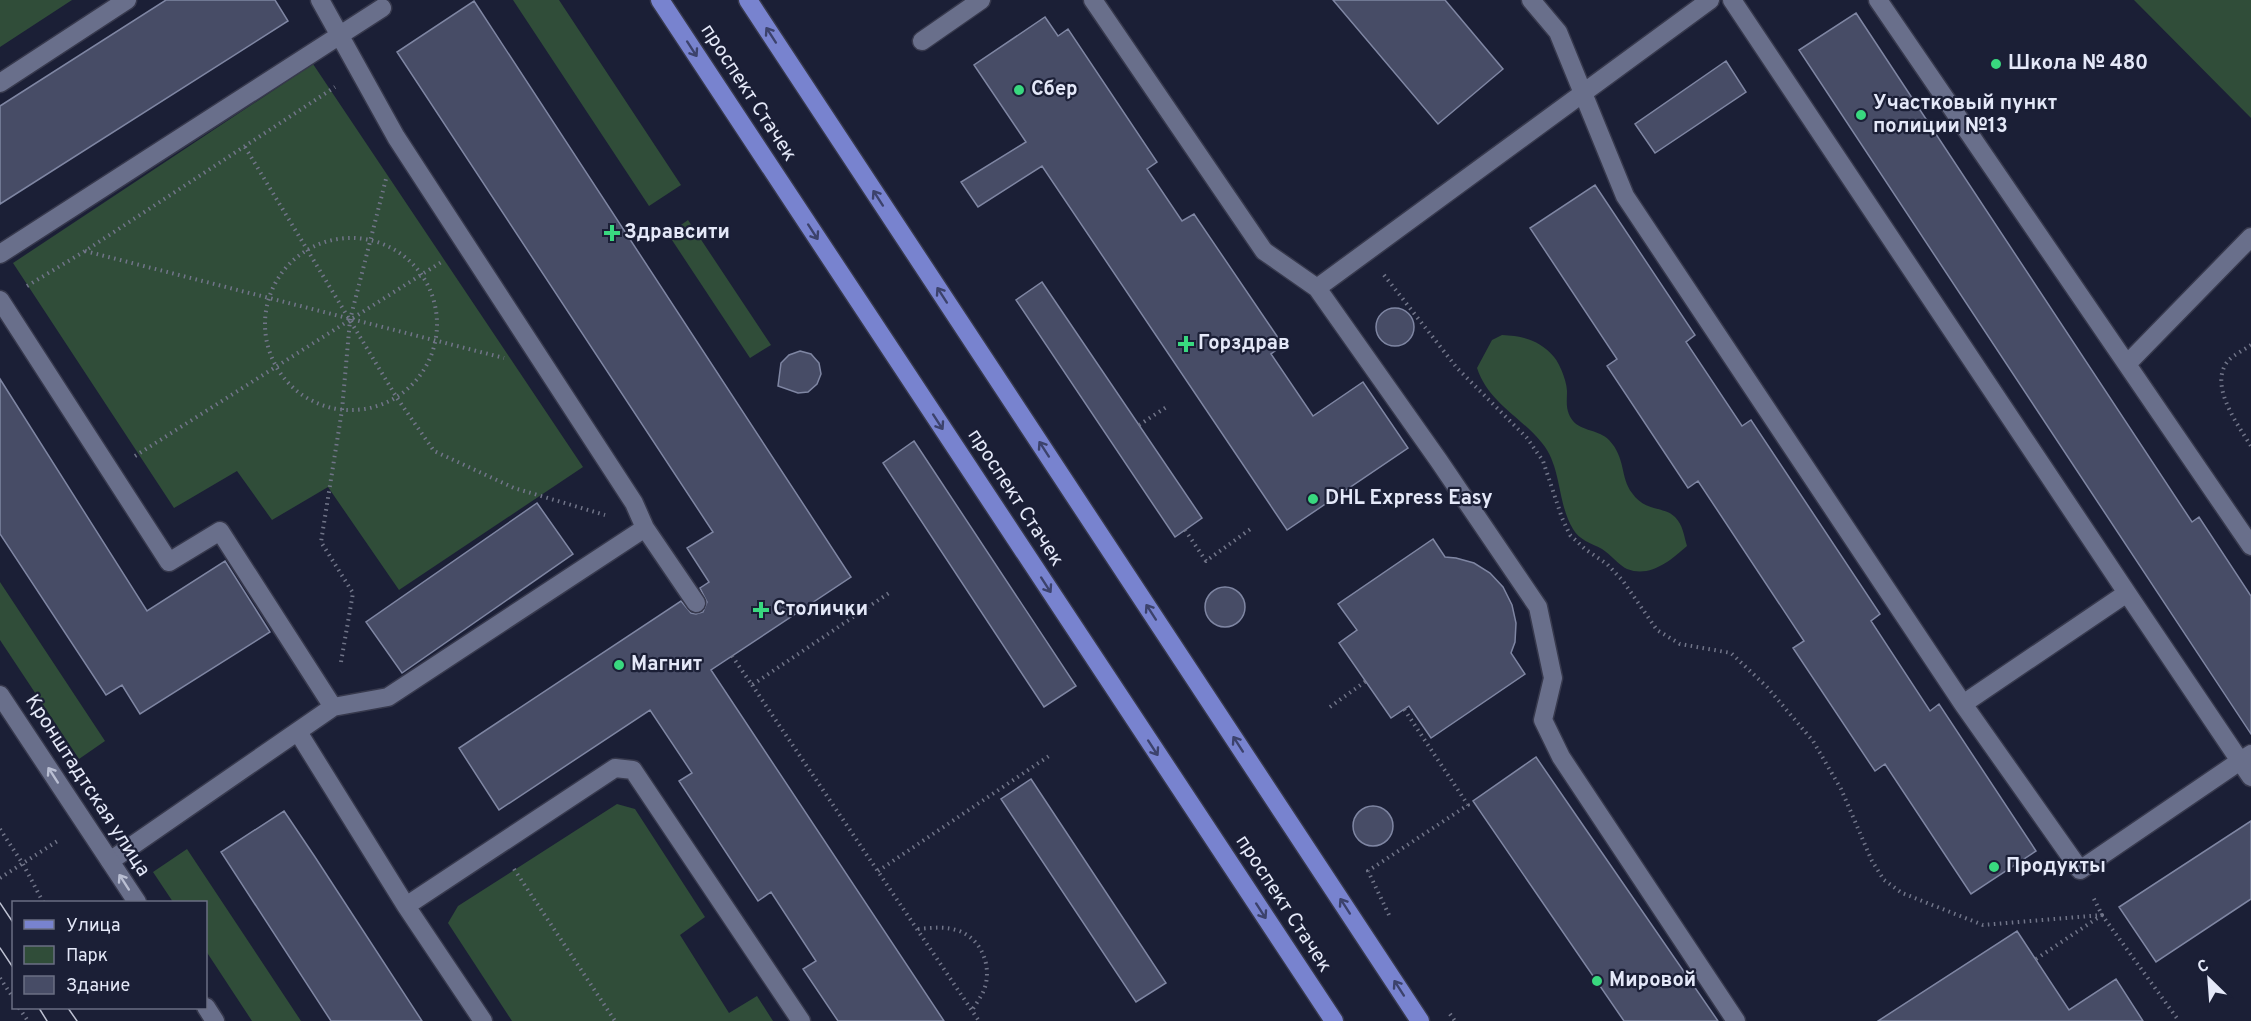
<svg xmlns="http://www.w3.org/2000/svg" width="2251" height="1021" font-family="Overpass,sans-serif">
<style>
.green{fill:#304d39}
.building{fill:#474c66;stroke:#7f86a3;stroke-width:1.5}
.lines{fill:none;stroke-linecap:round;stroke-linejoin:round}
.service-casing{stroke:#37394d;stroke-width:21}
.minor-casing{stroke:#37394d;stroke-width:21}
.primary-casing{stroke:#37394d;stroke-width:21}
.path{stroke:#717589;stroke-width:4;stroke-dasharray:1.5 4.5;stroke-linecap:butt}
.service{stroke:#696f8b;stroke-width:18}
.minor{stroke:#696f8b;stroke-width:18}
.primary{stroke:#7883cf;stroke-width:18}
.tram{stroke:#bdc1d2;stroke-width:1.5}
.oneway{stroke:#3c426c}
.oneway2{stroke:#b9bed2}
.poi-dot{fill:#39d87f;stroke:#1b1f36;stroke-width:2}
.labels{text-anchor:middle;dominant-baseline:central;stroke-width:4.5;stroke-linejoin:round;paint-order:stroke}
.poi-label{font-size:20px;font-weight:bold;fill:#e4e8f8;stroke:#1b1f36;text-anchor:start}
.street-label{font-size:20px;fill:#e4e8f8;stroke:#1b1f36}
</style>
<rect width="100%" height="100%" fill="#1b1f36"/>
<!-- green -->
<path class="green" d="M 0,0 L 72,0 L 0,47 Z
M 513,0 L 559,0 L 681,185 L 649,206 Z
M 2135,0 L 2251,0 L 2251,118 L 2134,0 Z
M 313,64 L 583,467 L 399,590 L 328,487 L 272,520 L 237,471 L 174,508 L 13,263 Z
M 688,220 L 771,345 L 750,358 L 668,234 Z
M 1502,335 C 1523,336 1540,340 1554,357 C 1560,364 1567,382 1567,391 C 1567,403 1565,410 1573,421 C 1581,431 1600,430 1609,440 C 1626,458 1620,477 1632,493 C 1645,512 1664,506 1675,517 C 1683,525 1684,536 1687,546 C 1670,561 1650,578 1627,569 C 1620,566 1610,554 1602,549 C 1591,543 1579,540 1573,529 C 1557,503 1562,467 1542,443 C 1521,417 1488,402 1477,368 L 1492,340 Z
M 0,582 L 105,741 L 79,759 L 0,640 Z
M 617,804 L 635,809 L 705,917 L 680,935 L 729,1013 L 757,996 L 773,1021 L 512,1021 L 448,923 L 458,906 Z
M 187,849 L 301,1021 L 252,1021 L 206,951 L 206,902 L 173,902 L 153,872 Z"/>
<!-- building -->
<path class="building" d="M 166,0 L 275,0 L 288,21 L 0,204 L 0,106 Z
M 1333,0 L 1445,0 L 1503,69 L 1438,124 Z
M 474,1 L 851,577 L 711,670 L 944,1021 L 838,1021 L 803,969 L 816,961 L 771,892 L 758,901 L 679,781 L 692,773 L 650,710 L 499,810 L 459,748 L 681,601 L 691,613 L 696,614 L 703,612 L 707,602 L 700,588 L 709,582 L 687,548 L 713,532 L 397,52 Z
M 1856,13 L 2192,522 L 2199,517 L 2251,596 L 2251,734 L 1799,50 Z
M 1045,17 L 1058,36 L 1068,29 L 1157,162 L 1147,169 L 1182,221 L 1194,214 L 1283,345 L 1271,354 L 1313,416 L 1363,382 L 1408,448 L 1287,530 L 1042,166 L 978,207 L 961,182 L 1026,142 L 974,65 Z
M 1726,61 L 1746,92 L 1655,153 L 1635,124 Z
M 1595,185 L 1695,335 L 1686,342 L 1742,426 L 1751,420 L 1880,614 L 1871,621 L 1930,711 L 1939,704 L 2036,851 L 1971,894 L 1885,764 L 1875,771 L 1793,648 L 1804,641 L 1698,481 L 1688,488 L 1607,366 L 1617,359 L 1530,228 Z
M 1042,282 L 1202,518 L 1175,537 L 1016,300 Z
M1376 327a19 19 0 1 1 38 0a19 19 0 1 1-38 0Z
M 800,351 L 811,354 L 819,363 L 821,374 L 817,384 L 808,392 L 798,393 L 778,386 L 781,363 L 789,355 Z
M 0,379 L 147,611 L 225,561 L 270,632 L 140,714 L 122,685 L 106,695 L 0,534 Z
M 914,441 L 1076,686 L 1044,707 L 883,463 Z
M 537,503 L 573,554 L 402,673 L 366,622 Z
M 1433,539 L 1445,557 L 1456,558 L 1474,563 L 1490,573 L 1503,587 L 1512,605 L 1516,623 L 1515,642 L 1511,653 L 1525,674 L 1431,738 L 1409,706 L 1391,718 L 1339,643 L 1357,630 L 1338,604 Z
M1205 607a20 20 0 1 1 40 0a20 20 0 1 1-40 0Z
M 1536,757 L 1589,834 L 1718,1021 L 1624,1021 L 1473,801 Z
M 1031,779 L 1166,983 L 1136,1002 L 1001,799 Z
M1353 826a20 20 0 1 1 40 0a20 20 0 1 1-40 0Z
M 284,811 L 315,857 L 422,1021 L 331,1021 L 221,852 Z
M 2251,821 L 2251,899 L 2156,962 L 2119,907 Z
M 2017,931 L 2069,1010 L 2116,979 L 2143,1021 L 1878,1021 Z"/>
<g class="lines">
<!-- service casing -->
<g class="service-casing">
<path id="service" d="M 320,0 L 396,137 L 634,503 L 645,528 L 696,603
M 1093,0 L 1264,251 L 1317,288 L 1710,0
M 1531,0 L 1558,32 L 1625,196 L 1963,704 L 2127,593 L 1732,0
M 1878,0 L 2251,546
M 922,41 L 981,0
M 0,83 L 127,0
M 0,254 L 382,8
M 1317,288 L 1439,461 L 1538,607 L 1553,678 L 1543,720 L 1561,757 L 1736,1021
M 0,300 L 169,562 L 220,531 L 333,707
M 2127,364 L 2251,237
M 1963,704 L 2080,870 L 2240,761 L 2127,593
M 298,732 L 406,906 L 483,1021
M 2251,754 L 2240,761 L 2251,777
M 110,861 L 333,707 L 388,697 L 645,528
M 406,906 L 615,768 L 633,770 L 801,1021"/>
</g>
<!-- minor casing -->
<g class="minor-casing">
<path id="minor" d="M 0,695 L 137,902
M 206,1007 L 215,1021"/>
</g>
<!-- primary casing -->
<g class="primary-casing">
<path id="primary" d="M 660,0 L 1334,1021
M 748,0 L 1420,1021"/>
</g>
<!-- path -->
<path class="path" d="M 245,147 L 397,398 L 434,451 L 514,488 L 605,515
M265 324a86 86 0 1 1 172 0a86 86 0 1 1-172 0Z
M 85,251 L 504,358
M 1384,275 L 1457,368 L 1527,438 L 1543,461 L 1562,518 L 1570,535 L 1585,549 L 1607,564 L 1623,581 L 1657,630 L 1680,644 L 1731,653 L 1767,687 L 1813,741 L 1841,789 L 1872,861 L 1884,880 L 1902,893 L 1983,925 L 2102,915 L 2179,1021
M 27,286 L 85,251 L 335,87
M 2251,345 C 2244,350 2233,355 2228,361 C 2208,385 2238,425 2251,446
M 1139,425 L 1168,406
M 135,456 L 443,261
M 1185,530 L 1206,561 L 1252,528
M 732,656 L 752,685 L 892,591
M 341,662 L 353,593 L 321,542 L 342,410 L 350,320 L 386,179
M 752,685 L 979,1021
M 1330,707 L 1366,681
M 0,829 L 23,864 L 43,902
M 514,869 L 615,1021
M 878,871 L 1049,756
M 0,878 L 59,840
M 1389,915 L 1368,871 L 1468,805 L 1404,709
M 918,929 C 931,928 943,926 956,930 C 981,937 993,966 984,990 C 981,997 976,1004 972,1010
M 2036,959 L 2102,915 L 2092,895
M 0,978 L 14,999
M 19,1008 L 28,1021
M 1450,1014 L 1455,1021"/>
<!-- service -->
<use href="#service" class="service"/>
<!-- minor -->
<use href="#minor" class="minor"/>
<!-- primary -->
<use href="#primary" class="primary"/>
<!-- tram -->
<path class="tram" d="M 0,903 L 14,924
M 0,948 L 14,969
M 39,1008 L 47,1021
M 68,1008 L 77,1021"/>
</g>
<!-- one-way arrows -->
<defs><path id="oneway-shaft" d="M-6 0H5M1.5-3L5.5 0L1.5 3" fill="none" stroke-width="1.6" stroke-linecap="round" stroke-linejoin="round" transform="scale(1.5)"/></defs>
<g class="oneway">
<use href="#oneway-shaft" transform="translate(771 35) rotate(-123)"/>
<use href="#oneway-shaft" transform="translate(692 49) rotate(57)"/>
<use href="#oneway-shaft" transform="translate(878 198) rotate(-123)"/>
<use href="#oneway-shaft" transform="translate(813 232) rotate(57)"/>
<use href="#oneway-shaft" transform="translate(942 295) rotate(-123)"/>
<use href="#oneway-shaft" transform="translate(938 422) rotate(57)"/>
<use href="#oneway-shaft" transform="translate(1044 449) rotate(-123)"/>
<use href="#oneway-shaft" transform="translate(1046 585) rotate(57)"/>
<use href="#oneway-shaft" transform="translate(1151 612) rotate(-123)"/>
<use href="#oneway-shaft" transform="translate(1238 744) rotate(-123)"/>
<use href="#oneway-shaft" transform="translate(1153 748) rotate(57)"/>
<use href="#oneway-shaft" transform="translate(1345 906) rotate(-123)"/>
<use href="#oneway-shaft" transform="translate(1261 911) rotate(57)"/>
<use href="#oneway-shaft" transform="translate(1399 988) rotate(-123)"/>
</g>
<g class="oneway2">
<use href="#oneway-shaft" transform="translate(53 775) rotate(-123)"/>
<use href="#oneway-shaft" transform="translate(124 882) rotate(-123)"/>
</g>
<!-- markers -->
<g class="poi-dot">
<circle cx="1996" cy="64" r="6"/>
<circle cx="1019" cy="90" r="6"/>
<circle cx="1861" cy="115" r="6"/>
<path d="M609 224h6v6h6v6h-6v6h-6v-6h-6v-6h6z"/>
<path d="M1183 335h6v6h6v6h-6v6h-6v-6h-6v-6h6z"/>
<circle cx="1313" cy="499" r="6"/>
<path d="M758 601h6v6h6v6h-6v6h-6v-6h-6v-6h6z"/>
<circle cx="619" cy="665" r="6"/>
<circle cx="1994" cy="867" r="6"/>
<circle cx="1597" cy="981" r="6"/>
</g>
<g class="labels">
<!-- poi labels -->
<g class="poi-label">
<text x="2008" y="64">Школа № 480</text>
<text x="1031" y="90">Сбер</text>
<text x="1873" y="104">Участковый пункт<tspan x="1873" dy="23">полиции №13</tspan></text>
<text x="624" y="233">Здравсити</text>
<text x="1198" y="344">Горздрав</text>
<text x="1325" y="499">DHL Express Easy</text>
<text x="773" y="610">Столички</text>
<text x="631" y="665">Магнит</text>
<text x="2006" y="867">Продукты</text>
<text x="1609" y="981">Мировой</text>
</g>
<!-- street labels -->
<g class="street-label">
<text transform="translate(748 93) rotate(57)">проспект Стачек</text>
<text transform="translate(1015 498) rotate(57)">проспект Стачек</text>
<text transform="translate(87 786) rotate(57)">Кронштадтская улица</text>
<text transform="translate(1283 904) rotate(57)">проспект Стачек</text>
</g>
</g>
<!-- legend -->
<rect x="12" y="901" width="195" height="108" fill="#1b1f36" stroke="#6b6f84" stroke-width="1.5"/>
<rect x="24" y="920" width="30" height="9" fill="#7883cf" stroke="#6b6f84" stroke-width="1.5"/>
<text x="66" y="931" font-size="18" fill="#e4e8f8">Улица</text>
<rect x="24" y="946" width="30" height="18" fill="#304d39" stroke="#6b6f84" stroke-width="1.5"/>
<text x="66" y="961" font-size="18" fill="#e4e8f8">Парк</text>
<rect x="24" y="976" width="30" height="18" fill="#474c66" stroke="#6b6f84" stroke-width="1.5"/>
<text x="66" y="991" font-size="18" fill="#e4e8f8">Здание</text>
<!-- north arrow -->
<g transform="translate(2209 979) rotate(335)" stroke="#1b1f36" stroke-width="4.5" paint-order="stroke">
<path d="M0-4.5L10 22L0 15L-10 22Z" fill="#e4e8f8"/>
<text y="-9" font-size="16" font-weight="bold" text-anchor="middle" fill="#e4e8f8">С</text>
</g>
</svg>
